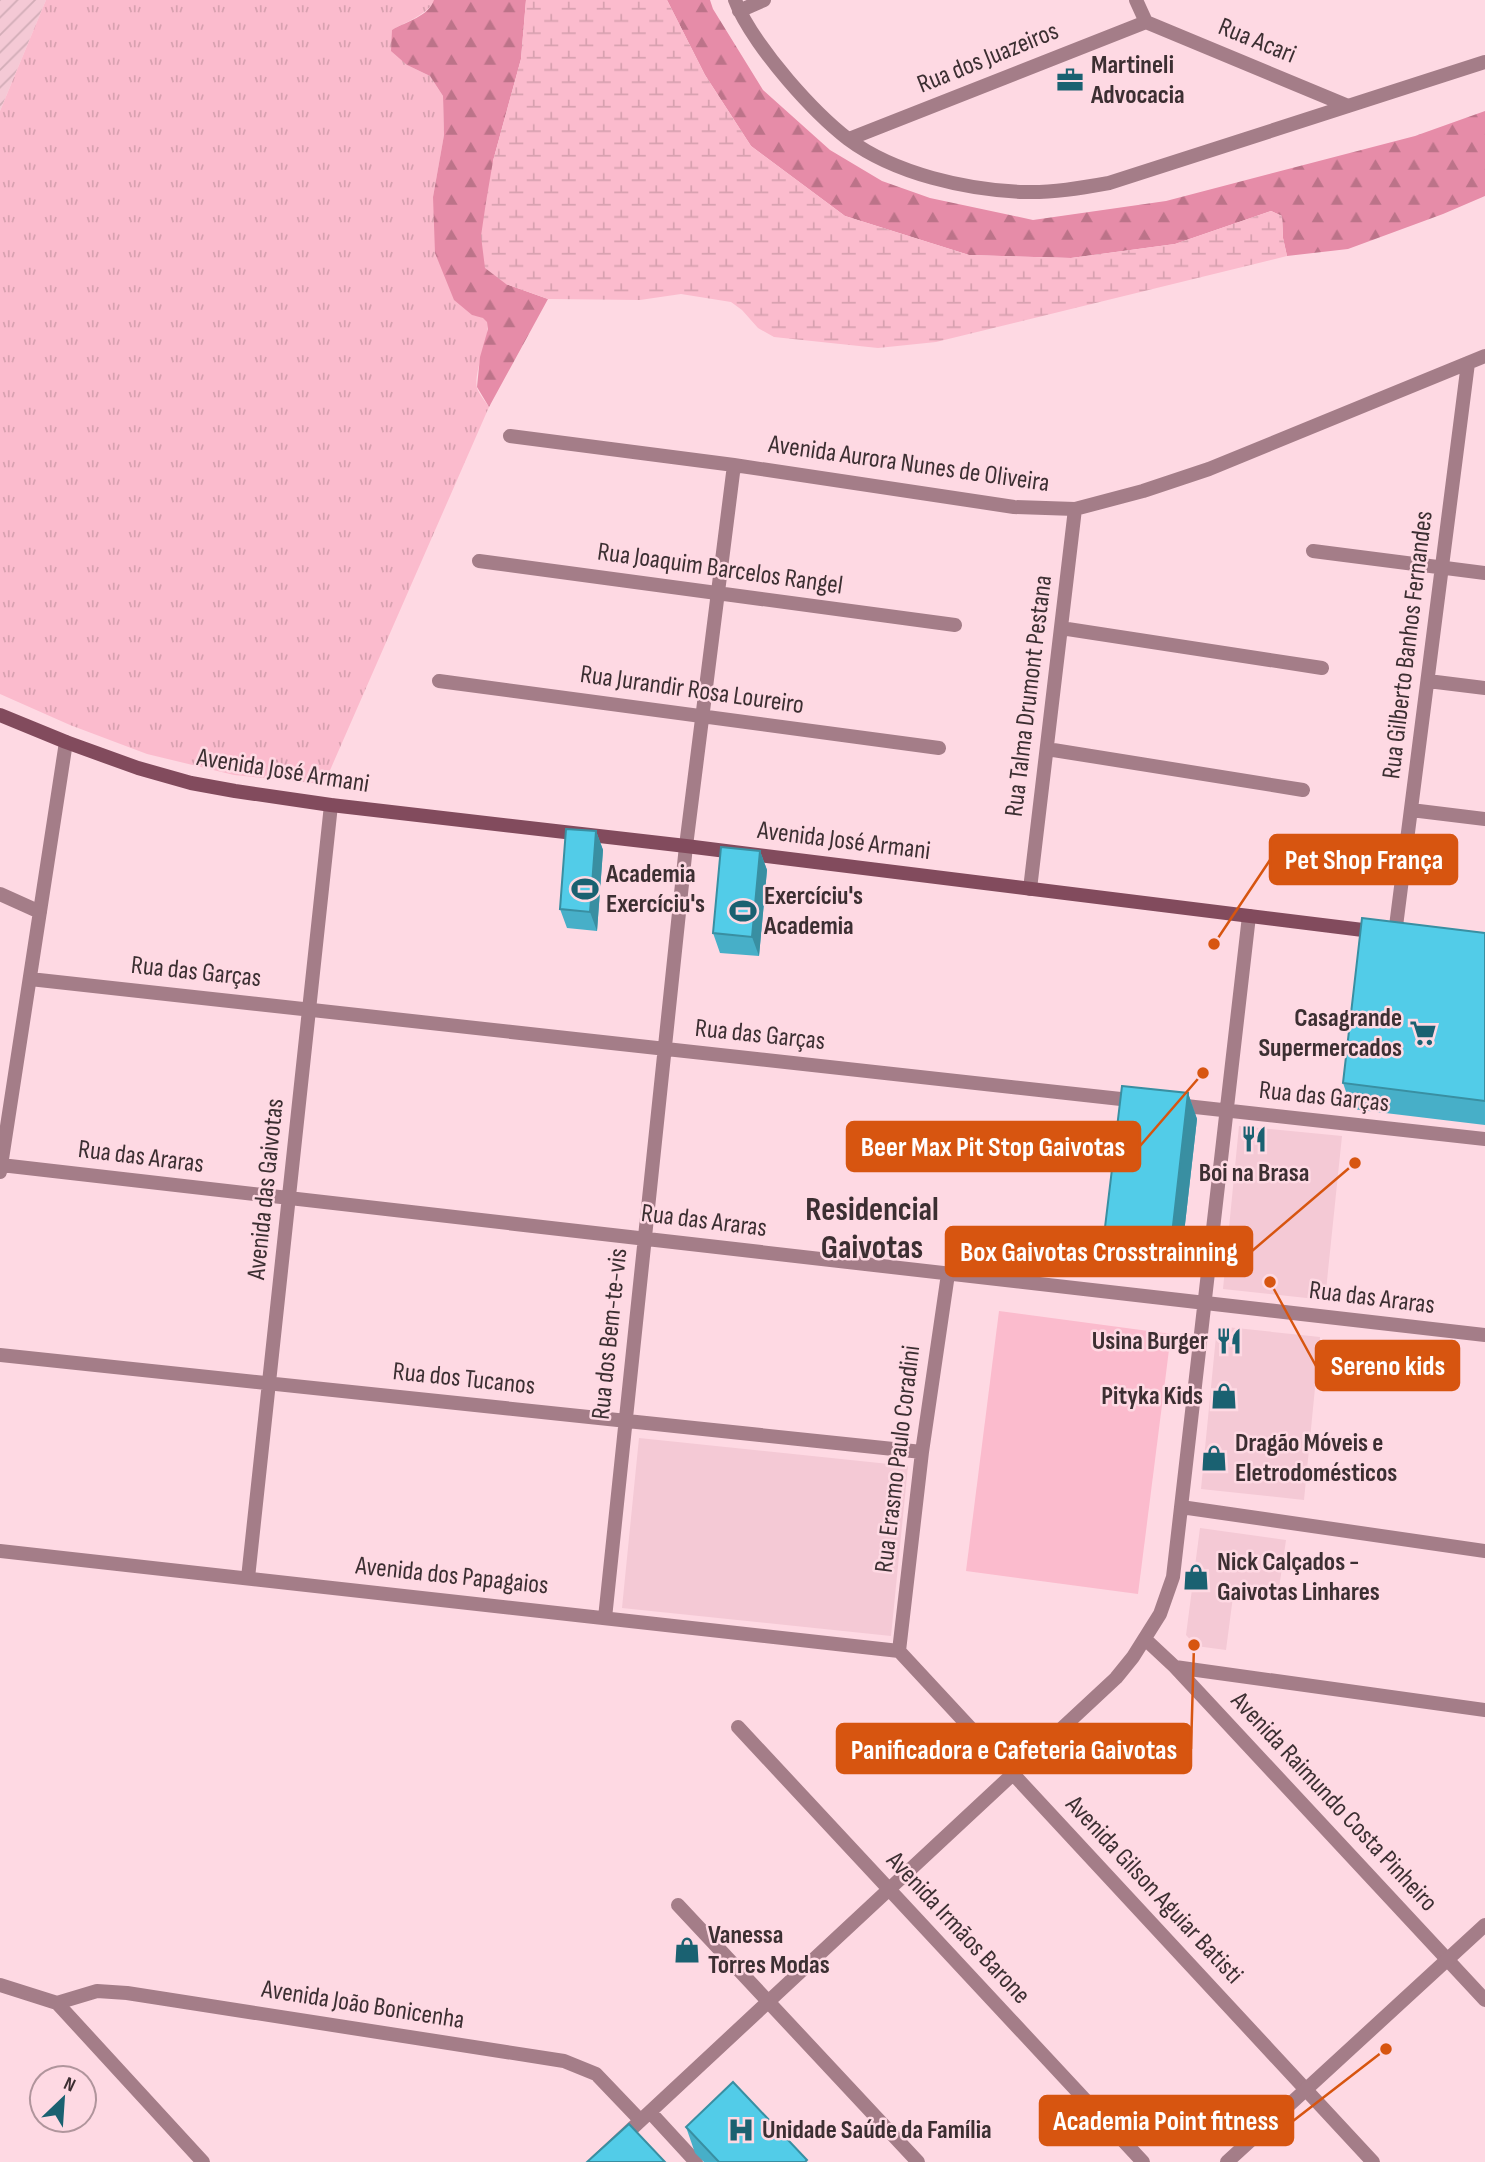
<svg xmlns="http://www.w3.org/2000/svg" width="1485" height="2162" font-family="'Sofia Sans Condensed',sans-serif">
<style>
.built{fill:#f4c9d5}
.industrial{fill:url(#industrial-furrows)}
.grass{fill:url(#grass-tufts)}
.forest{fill:url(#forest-firs)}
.wetland{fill:url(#wetland-marsh)}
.pitch{fill:#fbbbcd}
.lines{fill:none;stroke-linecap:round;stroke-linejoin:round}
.minor{stroke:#a47d88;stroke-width:14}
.tertiary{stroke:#a47d88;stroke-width:14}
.secondary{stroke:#824b5d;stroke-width:14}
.wall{fill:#47afc8}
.shaded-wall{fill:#398fa2}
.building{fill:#52cce8;stroke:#398fa2;stroke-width:2}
.labels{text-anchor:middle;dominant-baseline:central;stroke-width:5;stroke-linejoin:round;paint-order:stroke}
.street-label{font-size:26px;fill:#3c2f32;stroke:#fed9e3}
.poi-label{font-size:26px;font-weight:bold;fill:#3c2f32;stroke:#fed9e3;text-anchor:start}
.district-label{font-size:33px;font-weight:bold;fill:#3c2f32;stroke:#fed9e3}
.leader{fill:none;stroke:#d75510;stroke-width:2.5}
.callout-dot{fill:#d75510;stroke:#fed9e3;stroke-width:2.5}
.callout{fill:#d75510;stroke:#d75510;stroke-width:2.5}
.callout-label{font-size:28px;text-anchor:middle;font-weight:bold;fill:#fff}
</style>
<defs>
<pattern id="industrial-furrows" width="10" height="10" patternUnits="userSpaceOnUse" patternTransform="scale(1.75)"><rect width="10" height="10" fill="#f4c9d5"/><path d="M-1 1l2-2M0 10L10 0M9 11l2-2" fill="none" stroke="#d2adb7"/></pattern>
<pattern id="grass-tufts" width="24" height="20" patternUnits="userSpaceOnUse" patternTransform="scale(1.75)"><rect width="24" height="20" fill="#fbbbcd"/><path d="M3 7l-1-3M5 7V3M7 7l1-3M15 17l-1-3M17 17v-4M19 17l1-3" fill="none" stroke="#d8a1b0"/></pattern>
<pattern id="forest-firs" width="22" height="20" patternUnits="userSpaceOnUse" patternTransform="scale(1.75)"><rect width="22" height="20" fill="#e68ca8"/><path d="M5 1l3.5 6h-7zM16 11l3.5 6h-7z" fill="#bc7389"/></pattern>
<pattern id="wetland-marsh" width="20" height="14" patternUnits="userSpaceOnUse" patternTransform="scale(1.75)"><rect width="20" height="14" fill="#fbbbcd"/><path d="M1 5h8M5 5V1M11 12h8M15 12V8" fill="none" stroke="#d8a1b0"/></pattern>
</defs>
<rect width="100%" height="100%" fill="#fed9e3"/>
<!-- built -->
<path class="built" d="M 1239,1126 L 1342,1136 L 1325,1300 L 1223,1289 Z
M 1217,1326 L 1320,1337 L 1304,1500 L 1201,1489 Z
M 639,1438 L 908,1466 L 891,1636 L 622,1608 Z
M 1200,1528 L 1286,1540 L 1278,1595 L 1234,1589 L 1226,1650 L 1196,1646 L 1186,1635 Z"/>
<!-- industrial -->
<path class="industrial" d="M 0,0 L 46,0 L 0,111 Z"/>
<!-- grass -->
<path class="grass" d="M 46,0 L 434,0 L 434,2 C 423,17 407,21 392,30 L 407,65 L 430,76 L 443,96 L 444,135 L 433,197 L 472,315 C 477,316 484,316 487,321 C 492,331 473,372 477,388 C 479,394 485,401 489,407 L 324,784 L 234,775 L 147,754 L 70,725 L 0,694 L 0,111 Z"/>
<!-- forest -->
<path class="forest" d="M 434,0 L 526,0 L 521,59 L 493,161 L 506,284 L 548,299 L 489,407 L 477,387 L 480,357 L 488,329 L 487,322 L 483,318 L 472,315 L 454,300 L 435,253 L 433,197 L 444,135 L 443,96 L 430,76 L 407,65 L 391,51 L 392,30 C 407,21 428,17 434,0 Z
M 667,0 L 710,0 L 713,9 L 763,90 L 830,150 L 882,181 L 930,198 L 1033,220 L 1166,201 L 1415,136 L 1485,111 L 1485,196 L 1443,214 L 1348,249 L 1287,256 L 1283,238 L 1282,216 L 1271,211 L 1175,244 L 1071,258 L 969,255 L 845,216 L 751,146 L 705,75 Z"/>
<!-- wetland -->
<path class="wetland" d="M 526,0 L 667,0 L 705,75 L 751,146 L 845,216 L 969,255 L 1071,258 L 1175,244 L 1271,211 L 1282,216 L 1283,238 L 1287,256 L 936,342 L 878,348 L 774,337 L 758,328 L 742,310 L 731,302 L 681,294 L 640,300 L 548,299 L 506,284 L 485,268 L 481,236 L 486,202 L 493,161 L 521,59 Z"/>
<!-- pitch -->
<path class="pitch" d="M 999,1311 L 1171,1334 L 1138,1594 L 966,1571 Z"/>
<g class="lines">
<!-- minor -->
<path class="minor" d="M 735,0 C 744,25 770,59 788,80 C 806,101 826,122 848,139 C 895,174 967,190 1024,192 C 1052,193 1081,188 1109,183 L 1485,62
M 1136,0 L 1146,22
M 739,11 L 764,0
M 1146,22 L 1348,106
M 849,139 L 1146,22
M 510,436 L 734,465 L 1014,507 L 1075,509 L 1143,491 L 1209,469 L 1485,356
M 1313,551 L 1485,573
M 479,561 L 955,625
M 1061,628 L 1322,668
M 439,681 L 939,748
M 1428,681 L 1485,688
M 1047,749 L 1303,790
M 1411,810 L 1485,819
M 1030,889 L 1075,509
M 0,894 L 40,912
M 1395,934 L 1468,363
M 30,979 L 1139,1101
M 1177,1105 L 1485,1139
M 1,1165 L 1485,1335
M 0,1172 L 66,742
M 0,1355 L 922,1452
M 1181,1507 L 1485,1551
M 0,1551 L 899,1651
M 248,1578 L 331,805
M 605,1618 L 686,846 L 734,465
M 1145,1639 L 1175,1667 L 1485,2000
M 899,1651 L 1373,2162
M 899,1651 L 922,1452 L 948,1274
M 1175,1667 L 1485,1710
M 738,1727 L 1143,2162
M 678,1905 L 918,2162
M 0,1985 L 57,2003 L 203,2162
M 57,2003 L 97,1991 L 127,1993 L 564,2061 L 596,2074 L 640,2120
M 650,2112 L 696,2162
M 596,2162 L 1116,1678 L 1133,1657 L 1160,1614 L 1173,1577 L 1249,916"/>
<!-- tertiary -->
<path class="tertiary" d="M 1227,2162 L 1485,1925"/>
<!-- secondary -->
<path class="secondary" d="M 0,715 L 66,742 L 138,768 L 191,783 L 235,791 L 331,805 L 686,846 L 1379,932"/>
</g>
<!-- wall -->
<path class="wall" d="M 596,831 L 603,850 L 597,931 L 567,928 L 560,909 Z
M 760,851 L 767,870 L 759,956 L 720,953 L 713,933 Z
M 1485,933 L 1485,1125 L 1352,1109 L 1343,1083 Z
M 1188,1093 L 1197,1119 L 1179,1277 L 1112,1269 L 1103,1244 Z
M 686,2127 L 808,2162 L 704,2162 L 695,2153 Z"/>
<!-- shaded-wall -->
<path class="shaded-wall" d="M 596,831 L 603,850 L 597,931 L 590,912 Z
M 760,851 L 767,870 L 759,956 L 752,937 Z
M 1188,1093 L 1197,1119 L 1179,1277 L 1170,1252 Z"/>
<!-- building -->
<path class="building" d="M 566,829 L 596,831 L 590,912 L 560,909 Z
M 721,847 L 760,851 L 752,937 L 713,933 Z
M 1362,918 L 1485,933 L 1485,1101 L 1343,1083 Z
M 1122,1086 L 1188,1093 L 1170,1252 L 1103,1244 Z
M 733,2082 L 807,2160 L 805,2162 L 719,2162 L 686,2127 Z
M 629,2124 L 665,2162 L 587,2162 Z"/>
<!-- icons -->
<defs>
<g id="office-bare" transform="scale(2.1)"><path d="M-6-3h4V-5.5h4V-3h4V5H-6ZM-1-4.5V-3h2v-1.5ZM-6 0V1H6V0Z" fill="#1a6171" stroke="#fed9e3" stroke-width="2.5" paint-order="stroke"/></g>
<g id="stadium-bare" transform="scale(2.1)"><path d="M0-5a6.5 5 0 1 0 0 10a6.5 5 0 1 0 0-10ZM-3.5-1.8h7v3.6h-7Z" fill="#1a6171" stroke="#fed9e3" stroke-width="2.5" paint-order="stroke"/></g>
<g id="supermarket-bare" transform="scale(2.1)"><path d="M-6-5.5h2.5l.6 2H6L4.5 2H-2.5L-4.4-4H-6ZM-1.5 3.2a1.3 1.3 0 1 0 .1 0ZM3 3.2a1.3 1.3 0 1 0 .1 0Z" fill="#1a6171" stroke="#fed9e3" stroke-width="2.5" paint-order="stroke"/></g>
<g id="restaurant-bare" transform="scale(2.1)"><path d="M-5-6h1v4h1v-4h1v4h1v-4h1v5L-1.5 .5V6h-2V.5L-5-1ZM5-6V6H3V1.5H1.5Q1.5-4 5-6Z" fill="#1a6171" stroke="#fed9e3" stroke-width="2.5" paint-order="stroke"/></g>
<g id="shop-bare" transform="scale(2.1)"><path d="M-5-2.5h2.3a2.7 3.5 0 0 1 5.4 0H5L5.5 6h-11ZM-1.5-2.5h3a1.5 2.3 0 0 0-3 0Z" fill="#1a6171" stroke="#fed9e3" stroke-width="2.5" paint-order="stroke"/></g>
<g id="hospital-bare" transform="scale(2.1)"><path d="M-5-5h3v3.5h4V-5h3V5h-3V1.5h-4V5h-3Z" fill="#1a6171" stroke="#fed9e3" stroke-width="2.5" paint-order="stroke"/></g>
</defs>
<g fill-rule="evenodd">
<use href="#office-bare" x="1070" y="80"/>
<use href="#stadium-bare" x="585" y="889"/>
<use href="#stadium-bare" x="743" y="911"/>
<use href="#supermarket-bare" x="1423" y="1033"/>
<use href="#restaurant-bare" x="1254" y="1139"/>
<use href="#restaurant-bare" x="1229" y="1341"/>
<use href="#shop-bare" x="1224" y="1396"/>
<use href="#shop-bare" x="1214" y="1458"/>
<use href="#shop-bare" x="1196" y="1577"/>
<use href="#shop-bare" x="687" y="1950"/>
<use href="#hospital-bare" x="741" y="2130"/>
</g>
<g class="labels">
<!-- street labels -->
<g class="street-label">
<text transform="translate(1257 41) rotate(22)">Rua Acari</text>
<text transform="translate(988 58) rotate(-22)">Rua dos Juazeiros</text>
<text transform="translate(909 464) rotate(8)">Avenida Aurora Nunes de Oliveira</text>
<text transform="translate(720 569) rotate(8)">Rua Joaquim Barcelos Rangel</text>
<text transform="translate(1408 645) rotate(-83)">Rua Gilberto Banhos Fernandes</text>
<text transform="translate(692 690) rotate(8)">Rua Jurandir Rosa Loureiro</text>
<text transform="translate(1029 696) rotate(-83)">Rua Talma Drumont Pestana</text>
<text transform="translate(283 771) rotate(9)">Avenida José Armani</text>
<text transform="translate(844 841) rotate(7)">Avenida José Armani</text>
<text transform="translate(196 972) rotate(6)">Rua das Garças</text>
<text transform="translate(760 1035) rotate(6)">Rua das Garças</text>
<text transform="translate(1324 1097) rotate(6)">Rua das Garças</text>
<text transform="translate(141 1157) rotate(7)">Rua das Araras</text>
<text transform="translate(266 1189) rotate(-84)">Avenida das Gaivotas</text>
<text transform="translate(704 1221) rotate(7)">Rua das Araras</text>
<text transform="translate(1372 1298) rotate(7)">Rua das Araras</text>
<text transform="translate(610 1334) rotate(-84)">Rua dos Bem-te-vis</text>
<text transform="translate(464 1379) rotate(6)">Rua dos Tucanos</text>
<text transform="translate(898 1459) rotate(-83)">Rua Erasmo Paulo Coradini</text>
<text transform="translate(452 1576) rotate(6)">Avenida dos Papagaios</text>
<text transform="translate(1334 1802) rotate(47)">Avenida Raimundo Costa Pinheiro</text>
<text transform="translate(1154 1890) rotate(47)">Avenida Gilson Aguiar Batisti</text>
<text transform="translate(958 1928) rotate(47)">Avenida Irmãos Barone</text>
<text transform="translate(363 2005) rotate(9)">Avenida João Bonicenha</text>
</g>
<!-- poi labels -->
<g class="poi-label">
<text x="1091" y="65">Martineli<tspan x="1091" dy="30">Advocacia</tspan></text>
<text x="606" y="874">Academia<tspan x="606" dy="30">Exercíciu's</tspan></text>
<text x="764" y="896">Exercíciu's<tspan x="764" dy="30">Academia</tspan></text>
<text x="1402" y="1018" text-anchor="end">Casagrande<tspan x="1402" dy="30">Supermercados</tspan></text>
<text x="1254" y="1173" text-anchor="middle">Boi na Brasa</text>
<text x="1208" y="1341" text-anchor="end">Usina Burger</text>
<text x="1203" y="1396" text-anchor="end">Pityka Kids</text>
<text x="1235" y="1443">Dragão Móveis e<tspan x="1235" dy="30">Eletrodomésticos</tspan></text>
<text x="1217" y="1562">Nick Calçados -<tspan x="1217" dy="30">Gaivotas Linhares</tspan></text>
<text x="708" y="1935">Vanessa<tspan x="708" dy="30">Torres Modas</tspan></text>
<text x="762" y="2130">Unidade Saúde da Família</text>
</g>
<!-- district labels -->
<g class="district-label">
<text x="872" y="1210">Residencial<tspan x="872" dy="38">Gaivotas</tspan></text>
</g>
</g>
<!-- callouts -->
<path class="leader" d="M1214 944L1270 860M1203 1073L1140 1146M1355 1163L1252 1251M1270 1282L1316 1366M1194 1645L1191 1749M1386 2049L1293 2121"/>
<g class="callout-dot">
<circle cx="1214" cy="944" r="7"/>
<circle cx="1203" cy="1073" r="7"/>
<circle cx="1355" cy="1163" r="7"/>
<circle cx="1270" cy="1282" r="7"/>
<circle cx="1194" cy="1645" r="7"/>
<circle cx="1386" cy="2049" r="7"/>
</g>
<g class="callout">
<rect x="1270" y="835" width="187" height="49" rx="7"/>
<rect x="847" y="1122" width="293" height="49" rx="7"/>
<rect x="946" y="1227" width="306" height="49" rx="7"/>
<rect x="1316" y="1341" width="143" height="49" rx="7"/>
<rect x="837" y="1724" width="354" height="49" rx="7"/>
<rect x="1040" y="2096" width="253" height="49" rx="7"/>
</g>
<g class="callout-label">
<text x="1364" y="869">Pet Shop França</text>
<text x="993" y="1156">Beer Max Pit Stop Gaivotas</text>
<text x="1099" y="1261">Box Gaivotas Crosstrainning</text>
<text x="1388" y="1375">Sereno kids</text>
<text x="1014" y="1759">Panificadora e Cafeteria Gaivotas</text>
<text x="1166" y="2130">Academia Point fitness</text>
</g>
<!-- north arrow -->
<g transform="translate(63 2099) rotate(25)"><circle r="33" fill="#fed9e3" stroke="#b0959c" stroke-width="2"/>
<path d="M0-5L12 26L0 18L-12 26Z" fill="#1a6171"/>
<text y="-10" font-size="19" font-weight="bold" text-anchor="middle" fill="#3c2f32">N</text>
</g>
</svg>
